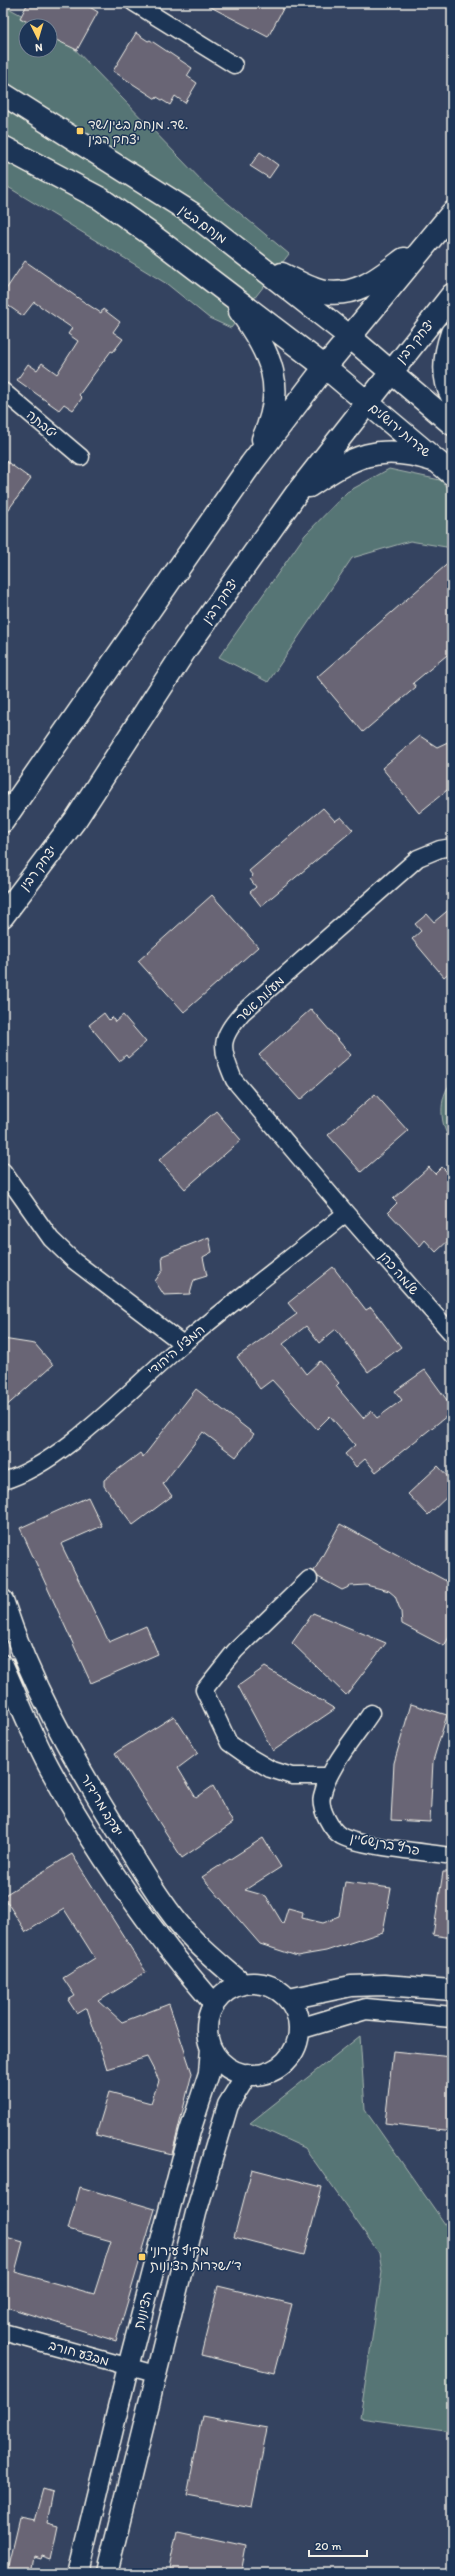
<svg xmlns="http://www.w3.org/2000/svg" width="455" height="2576" font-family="Itim,'Playpen Sans Hebrew',sans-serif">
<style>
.green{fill:#567574;stroke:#a5b3ae}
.building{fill:#696574;stroke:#f4f1e8}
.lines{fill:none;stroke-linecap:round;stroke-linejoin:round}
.minor-casing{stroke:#f4f1e8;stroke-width:19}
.tertiary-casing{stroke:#f4f1e8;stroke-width:23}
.secondary-casing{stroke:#f4f1e8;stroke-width:25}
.minor{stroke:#1d3557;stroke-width:16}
.tertiary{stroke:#1d3557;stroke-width:20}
.secondary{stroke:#1d3557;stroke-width:22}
.poi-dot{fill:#ffd166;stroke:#1d3557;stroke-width:1.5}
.labels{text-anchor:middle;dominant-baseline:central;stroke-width:3;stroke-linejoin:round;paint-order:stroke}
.poi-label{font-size:13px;fill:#f4f1e8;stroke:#1d3557;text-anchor:start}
.street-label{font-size:13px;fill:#f4f1e8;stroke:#1d3557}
</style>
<rect width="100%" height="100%" fill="#344360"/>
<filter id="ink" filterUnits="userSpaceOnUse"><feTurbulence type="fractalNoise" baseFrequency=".025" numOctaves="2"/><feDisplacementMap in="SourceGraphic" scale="8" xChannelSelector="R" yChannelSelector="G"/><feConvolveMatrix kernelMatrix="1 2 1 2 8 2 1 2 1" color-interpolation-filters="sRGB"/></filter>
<g filter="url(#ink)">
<!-- green -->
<path class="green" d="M 3,5 L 41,26 L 26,26 L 26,50 L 50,50 L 50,31 L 65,39 L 206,185 L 289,254 L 231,328 L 209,318 L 167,284 L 3,184 Z
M 389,469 L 440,480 L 452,491 L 452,548 L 410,541 L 352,558 L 268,682 L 219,657 L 305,535 L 347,492 Z
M 452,1081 L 452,1143 C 439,1125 438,1098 452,1081 Z
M 360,2036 L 365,2110 L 452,2234 L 452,2431 L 360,2418 L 382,2272 L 379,2253 L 305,2148 L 250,2123 Z"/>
<!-- building -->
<path class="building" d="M 28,3 L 83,3 L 98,12 L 77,50 L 50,37 L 50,26 L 35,26 L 20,18 Z
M 203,3 L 286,3 L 268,37 Z
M 136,33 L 148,41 L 150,40 L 192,68 L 187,76 L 197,83 L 185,103 L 175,96 L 170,105 L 157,97 L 156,99 L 113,71 Z
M 260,152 L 278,165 L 269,178 L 250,166 Z
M 25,261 L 84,302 L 101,313 L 103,309 L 120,322 L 113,332 L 123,339 L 113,352 L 111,351 L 94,374 L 79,395 L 82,398 L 73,410 L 64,404 L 59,410 L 17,380 L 28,364 L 37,370 L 42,363 L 57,374 L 78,341 L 68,334 L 72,328 L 34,302 L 23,316 L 3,302 L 3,294 Z
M 3,459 L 31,479 L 3,517 Z
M 452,560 L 452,651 L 413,683 L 416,687 L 363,732 L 317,677 Z
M 420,736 L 437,747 L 452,740 L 452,786 L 419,813 L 382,768 Z
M 323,808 L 335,821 L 341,817 L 353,830 L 261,906 L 250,892 L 256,887 L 250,879 L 253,876 L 249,871 Z
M 212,895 L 258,947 L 184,1012 L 138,961 Z
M 452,907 L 452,970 L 444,977 L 412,939 L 421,931 L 415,924 L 427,914 L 434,922 Z
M 311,1009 L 351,1055 L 300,1100 L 259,1055 Z
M 104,1013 L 109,1020 L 112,1017 L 115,1022 L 123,1015 L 146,1042 L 128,1058 L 126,1055 L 119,1061 L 89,1025 Z
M 375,1094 L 408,1131 L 361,1172 L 328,1135 Z
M 216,1111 L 241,1140 L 185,1189 L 159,1160 Z
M 429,1167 L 435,1174 L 442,1167 L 452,1177 L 452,1237 L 436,1252 L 425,1240 L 420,1246 L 388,1212 L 397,1203 L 393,1199 Z
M 209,1237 L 212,1252 L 203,1257 L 207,1276 L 194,1280 L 190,1294 L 164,1295 L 155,1281 L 163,1270 L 162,1256 Z
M 333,1267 L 366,1310 L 371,1307 L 401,1347 L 368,1372 L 336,1329 L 319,1343 L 306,1326 L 283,1344 L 306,1374 L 320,1361 L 339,1383 L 336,1386 L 363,1418 L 371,1411 L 377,1418 L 402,1400 L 395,1391 L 425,1370 L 452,1407 L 452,1412 L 376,1472 L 365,1459 L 356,1467 L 345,1454 L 355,1445 L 330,1416 L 317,1429 L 272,1380 L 260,1389 L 237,1357 L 297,1314 L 288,1303 Z
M 3,1339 L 35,1344 L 53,1365 L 3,1409 Z
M 196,1389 L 254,1434 L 236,1457 L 203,1432 L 163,1484 L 172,1496 L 133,1525 L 104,1486 L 104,1480 L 140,1453 L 143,1457 Z
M 438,1466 L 452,1481 L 452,1492 L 428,1515 L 408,1494 Z
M 88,1497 L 102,1526 L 61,1544 L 109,1642 L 146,1626 L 158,1654 L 91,1683 L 20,1528 Z
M 340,1524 L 452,1584 L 452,1632 L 444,1646 L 402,1624 L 401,1612 L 395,1596 L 389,1591 L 366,1585 L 351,1586 L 342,1590 L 318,1577 L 314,1571 Z
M 313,1613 L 386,1643 L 346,1695 L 292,1643 Z
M 265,1667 L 335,1709 L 273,1751 L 238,1686 Z
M 411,1704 L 447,1715 L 433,1761 L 430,1822 L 391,1820 L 394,1763 Z
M 174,1716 L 198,1753 L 178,1768 L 196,1798 L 213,1786 L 233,1823 L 182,1858 L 115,1753 Z
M 263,1838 L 281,1867 L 245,1890 L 266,1896 L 283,1924 L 288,1908 L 303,1912 L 302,1918 L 323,1923 L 339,1917 L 345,1882 L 391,1888 L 383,1932 L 326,1951 L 297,1956 L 260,1944 L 202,1877 Z
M 72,1854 L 146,1972 L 99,2001 L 122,2022 L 169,2004 L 192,2073 L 172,2154 L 96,2135 L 109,2092 L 151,2103 L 159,2080 L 147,2057 L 107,2069 L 87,2008 L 77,2014 L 68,2000 L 75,1996 L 63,1978 L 95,1958 L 64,1909 L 26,1932 L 3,1896 Z
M 443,1872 L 452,1872 L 452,1938 L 433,1935 Z
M 393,2051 L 452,2057 L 452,2131 L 385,2123 Z
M 252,2169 L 322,2187 L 304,2255 L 234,2237 Z
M 80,2187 L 155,2209 L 116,2341 L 3,2306 L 3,2236 L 23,2242 L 15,2272 L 94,2294 L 111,2241 L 68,2229 Z
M 218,2286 L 292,2304 L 274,2373 L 201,2355 Z
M 202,2416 L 267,2428 L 252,2508 L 187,2496 Z
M 43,2489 L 53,2492 L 47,2523 L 58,2526 L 51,2559 L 42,2556 L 41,2559 L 34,2557 L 31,2573 L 6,2573 L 19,2518 L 34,2521 Z
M 177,2531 L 246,2546 L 241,2573 L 168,2573 Z"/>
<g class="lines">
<!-- minor casing -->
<g class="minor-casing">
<path id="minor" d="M 134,3 L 234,65
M 3,391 L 81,457
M 452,847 L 440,849 L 418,858 L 243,1012 C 219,1039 220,1047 234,1080 L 346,1213 L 452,1334
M 3,1171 L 51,1239 L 74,1261 L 183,1344
M 3,1481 C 63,1464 134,1385 183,1344 C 236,1299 292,1257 346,1213
M 309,1579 L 235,1651 L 204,1690 L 229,1743 L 246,1755 L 270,1769 L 292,1776 L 329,1776
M 371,1713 C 354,1739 329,1766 322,1796 C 319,1808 331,1830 341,1836 C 361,1847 426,1852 452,1856
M 3,2332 L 155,2374"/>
</g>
<!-- tertiary casing -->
<g class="tertiary-casing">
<path id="tertiary" d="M 3,1600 C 30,1683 72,1757 117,1830 C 136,1860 155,1894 177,1921 C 196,1945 220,1964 243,1984
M 3,1665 C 18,1699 32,1735 49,1767 C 95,1852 151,1931 214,2004
M207 2029a46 46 0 1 1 92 0a46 46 0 1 1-92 0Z
M 289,1999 L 351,1986 L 384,1985 L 452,1990
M 299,2029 L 366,2009 L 452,2017
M 78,2573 L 128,2367 L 190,2131 L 209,2073 L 211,2048
M 107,2573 L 196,2213 L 228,2105 L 247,2074"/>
</g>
<!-- secondary casing -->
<g class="secondary-casing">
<path id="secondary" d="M 3,94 L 193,214 L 350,337 L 452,424
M 3,147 L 101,199 L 149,233 L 325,367 L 452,474
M 282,274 C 295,280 311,290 325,292 C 357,297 380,277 404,259
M 240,311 C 271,354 287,387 263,439
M 452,333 C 445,353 441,376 452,396
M 309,486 C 353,457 378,442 433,460
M 3,821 L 251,464 L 325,367 L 452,213
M 3,916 L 76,819 L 186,649 L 296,494 L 452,295"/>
</g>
<!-- minor -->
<use href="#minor" class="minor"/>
<!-- tertiary -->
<use href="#tertiary" class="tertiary"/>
<!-- secondary -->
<use href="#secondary" class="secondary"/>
</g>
</g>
<!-- markers -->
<g class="poi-dot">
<rect x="76" y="127" width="8" height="8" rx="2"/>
<rect x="138" y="2253" width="8" height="8" rx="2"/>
</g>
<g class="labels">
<!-- poi labels -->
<g class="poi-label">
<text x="88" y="124">שד. מנחם בגין/שד.<tspan x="88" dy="15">יצחק רבין</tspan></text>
<text x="150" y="2250">מקיף עירוני<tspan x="150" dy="15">ד׳/שדרות הציונות</tspan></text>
</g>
<!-- street labels -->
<g class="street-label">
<text transform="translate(203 224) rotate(36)">מנחם בגין</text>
<text transform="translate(415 341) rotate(-51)">יצחק רבין</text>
<text transform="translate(42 424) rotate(40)">יטבתה</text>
<text transform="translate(400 430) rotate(40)">שדרות ירושלים</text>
<text transform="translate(220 601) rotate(-55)">יצחק רבין</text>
<text transform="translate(38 868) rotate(-53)">יצחק רבין</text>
<text transform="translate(260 999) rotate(-43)">מעלות אשר</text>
<text transform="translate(399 1273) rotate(49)">שלמה כהן</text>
<text transform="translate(176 1350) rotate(-40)">המציל היהודי</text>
<text transform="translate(102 1805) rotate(59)">יעקב מרידור</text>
<text transform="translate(385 1844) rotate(11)">פרץ ברנשטיין</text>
<text transform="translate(143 2310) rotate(-75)">הציונות</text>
<text transform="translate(79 2353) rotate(16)">מבצע חורב</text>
</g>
</g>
<!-- margin -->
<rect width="455" height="2576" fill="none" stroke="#1d3557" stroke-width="16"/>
<rect x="8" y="8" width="439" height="2560" fill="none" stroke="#f4f1e8" stroke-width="1.5" filter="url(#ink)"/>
<!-- north arrow -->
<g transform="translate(38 38) rotate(175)"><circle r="19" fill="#1d3557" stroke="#738091"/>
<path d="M0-3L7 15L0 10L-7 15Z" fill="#ffd166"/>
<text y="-6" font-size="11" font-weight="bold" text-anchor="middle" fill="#f4f1e8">N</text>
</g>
<!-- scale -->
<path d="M309 2550v6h58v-6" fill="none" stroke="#f4f1e8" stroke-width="2"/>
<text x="315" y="2550" font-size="12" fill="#f4f1e8" stroke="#1d3557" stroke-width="3" paint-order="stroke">20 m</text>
</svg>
